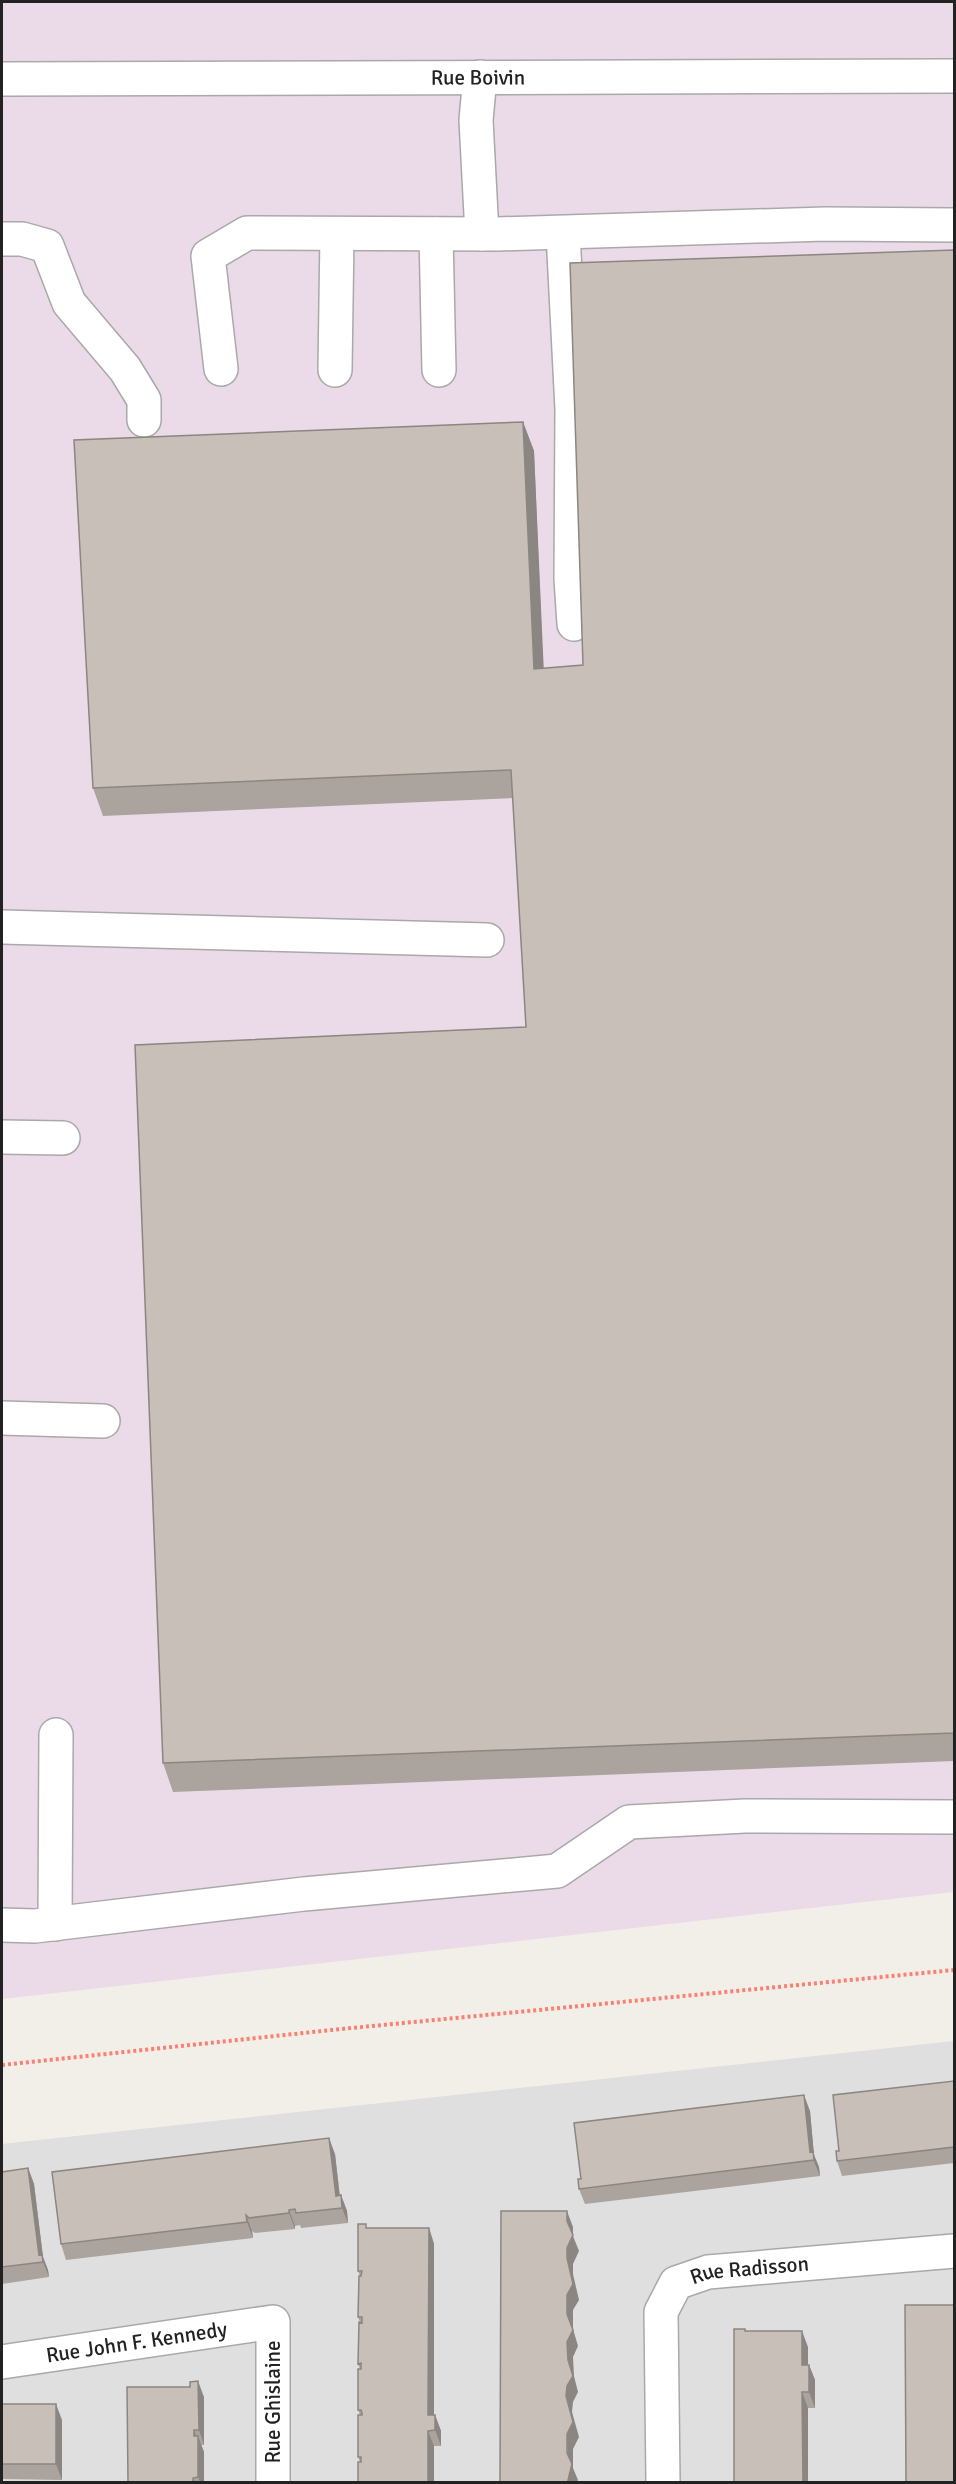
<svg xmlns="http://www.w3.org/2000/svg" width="956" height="2484" font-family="Signika,sans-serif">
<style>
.residential{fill:#e0dfdf}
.industrial{fill:#ebdbe8}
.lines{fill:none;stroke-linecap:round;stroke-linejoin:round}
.minor-casing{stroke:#a9a9a9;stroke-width:36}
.path{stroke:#fa8072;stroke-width:4;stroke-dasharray:3 3;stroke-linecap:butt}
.minor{stroke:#fff;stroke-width:33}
.wall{fill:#aba49e}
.shaded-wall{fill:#8b8681}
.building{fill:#c7bfb8;stroke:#8b8681;stroke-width:1.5}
.labels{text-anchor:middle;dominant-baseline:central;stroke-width:4.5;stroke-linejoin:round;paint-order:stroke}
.street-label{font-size:21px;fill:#222;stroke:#fff}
</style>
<rect width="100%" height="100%" fill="#f2efe9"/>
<!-- residential -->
<path class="residential" d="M 954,2041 L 954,2482 L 2,2482 L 2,2144 Z"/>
<!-- industrial -->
<path class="industrial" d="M 2,2 L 954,2 L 954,1892 L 2,1999 Z"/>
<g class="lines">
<!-- minor casing -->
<g class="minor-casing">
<g id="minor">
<path d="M 480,77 L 476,120 L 482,234"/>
<path id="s1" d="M 2,79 L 954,76"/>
<path d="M 563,233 L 572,409 L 571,579 L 574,624"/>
<path d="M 436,234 L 439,370"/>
<path d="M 2,239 L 22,239 L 47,246 L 69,303 L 125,369 L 144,400 L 144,420"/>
<path d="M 221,369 L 208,256 L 247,233 L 497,234 L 825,224 L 954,225"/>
<path d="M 335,370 L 337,234"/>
<path d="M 2,927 L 487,940"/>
<path d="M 2,1137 L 63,1138"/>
<path d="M 2,1418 L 103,1421"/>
<path d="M 55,1924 L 56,1735"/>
<path d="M 2,1925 L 35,1926 L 304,1894 L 557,1871 L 629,1822 L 745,1816 L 954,1817"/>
<path id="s2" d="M 2,2362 L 273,2322 L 273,2482"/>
<path id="s3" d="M 663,2482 L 661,2312 L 676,2283 L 708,2272 L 954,2251"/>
</g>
</g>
<!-- path -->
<path class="path" d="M 2,2065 L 341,2029 L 954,1970"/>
<!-- minor -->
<use href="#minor" class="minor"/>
</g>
<!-- wall -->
<path class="wall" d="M 954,250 L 954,1761 L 173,1792 L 163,1763 L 526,1027 L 513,798 L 103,816 L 93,788 L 523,422 L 534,451 L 543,668 L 583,665 Z
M 954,2081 L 954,2163 L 842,2176 L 837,2161 L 839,2151 Z
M 810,2111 L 814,2155 L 819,2167 L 820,2176 L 585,2204 L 579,2189 Z
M 335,2154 L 340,2196 L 341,2195 L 347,2211 L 348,2223 L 301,2228 L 300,2225 L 295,2226 L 295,2229 L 255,2233 L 252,2231 L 253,2238 L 66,2260 L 61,2244 Z
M 28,2168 L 34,2184 L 43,2257 L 48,2270 L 49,2277 L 2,2284 L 2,2172 Z
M 368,2228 L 429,2228 L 434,2244 L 434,2415 L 435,2415 L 441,2431 L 441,2446 L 434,2446 L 360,2462 L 358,2457 L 360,2415 L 358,2410 L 360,2369 L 358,2364 L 360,2322 L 358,2317 L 360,2276 L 358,2271 Z
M 746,2331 L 808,2347 L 808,2365 L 809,2365 L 815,2380 L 815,2408 L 808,2408 L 808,2482 L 734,2482 Z
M 190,2387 L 204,2397 L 204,2445 L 201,2445 L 204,2452 L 204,2482 L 128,2482 Z
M 2,2404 L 62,2420 L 62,2480 L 2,2479 Z"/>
<!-- shaded-wall -->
<path class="shaded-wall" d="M 523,422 L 534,451 L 545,697 L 534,669 Z
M 804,2095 L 810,2111 L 814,2155 L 819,2167 L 820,2176 L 810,2152 Z
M 329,2138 L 335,2154 L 341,2208 L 336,2196 Z
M 28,2168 L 34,2184 L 43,2257 L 48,2270 L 49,2277 L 43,2262 L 39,2255 Z
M 341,2195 L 347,2211 L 348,2223 L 342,2208 Z
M 289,2210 L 295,2226 L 295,2229 L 289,2213 Z
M 567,2211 L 573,2227 L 573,2236 L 579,2251 L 573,2264 L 573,2274 L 579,2300 L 573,2310 L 573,2329 L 578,2346 L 573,2357 L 574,2376 L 578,2392 L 573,2402 L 572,2412 L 579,2437 L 573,2449 L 573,2468 L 578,2480 L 577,2482 L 568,2482 L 566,2396 L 568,2360 L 567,2342 Z
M 246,2215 L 252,2231 L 253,2238 L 247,2222 Z
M 429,2228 L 434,2244 L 434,2431 L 428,2415 Z
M 802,2331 L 808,2347 L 808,2381 L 802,2365 Z
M 809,2365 L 815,2380 L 815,2408 L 809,2392 Z
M 198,2381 L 204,2397 L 204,2445 L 199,2430 Z
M 802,2392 L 808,2408 L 808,2482 L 803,2482 Z
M 56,2404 L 62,2420 L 62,2480 L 56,2464 Z
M 435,2415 L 441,2431 L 441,2446 L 435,2430 Z
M 194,2430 L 198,2440 L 198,2436 L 204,2452 L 204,2482 L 200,2482 L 198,2477 Z
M 428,2431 L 434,2446 L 434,2482 L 428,2482 Z"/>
<!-- building -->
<path class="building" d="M 954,250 L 954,1733 L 163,1763 L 135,1045 L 526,1027 L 511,770 L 93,788 L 74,440 L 523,422 L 534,669 L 583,665 L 570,263 Z
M 954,2081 L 954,2147 L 837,2161 L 836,2151 L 839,2151 L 833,2095 Z
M 804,2095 L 810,2152 L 813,2151 L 814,2160 L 579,2189 L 578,2179 L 581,2179 L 574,2123 Z
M 329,2138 L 336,2196 L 341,2195 L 342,2208 L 296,2213 L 295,2209 L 289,2210 L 289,2213 L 249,2218 L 246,2215 L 247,2222 L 61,2244 L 52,2172 Z
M 28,2168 L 39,2255 L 42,2254 L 43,2262 L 2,2267 L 2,2172 Z
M 501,2211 L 567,2211 L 567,2221 L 573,2235 L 567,2248 L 567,2258 L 573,2284 L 567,2295 L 567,2314 L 573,2330 L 567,2342 L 568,2360 L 573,2376 L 567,2386 L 566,2396 L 573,2422 L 567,2434 L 567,2453 L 572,2464 L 568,2480 L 568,2482 L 500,2482 Z
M 358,2224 L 366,2224 L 366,2228 L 429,2228 L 428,2413 L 428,2415 L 435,2415 L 435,2430 L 428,2431 L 428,2482 L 358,2482 L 358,2462 L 361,2462 L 361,2457 L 358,2457 L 358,2415 L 362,2415 L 362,2413 L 361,2410 L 358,2410 L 358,2369 L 361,2369 L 361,2363 L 358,2364 L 359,2322 L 362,2323 L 362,2317 L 358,2317 L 359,2276 L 361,2276 L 362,2271 L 358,2271 Z
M 905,2305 L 954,2305 L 954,2482 L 906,2482 Z
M 734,2329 L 745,2329 L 745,2331 L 802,2331 L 802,2365 L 809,2365 L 809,2392 L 802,2392 L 803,2482 L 734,2482 Z
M 198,2381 L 199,2430 L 194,2430 L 194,2436 L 198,2436 L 198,2477 L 193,2478 L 193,2481 L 195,2482 L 128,2482 L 127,2387 L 190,2387 L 190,2382 Z
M 2,2404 L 56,2404 L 56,2464 L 2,2464 Z"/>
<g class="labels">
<!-- street labels -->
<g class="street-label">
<text stroke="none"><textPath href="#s1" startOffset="476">Rue Boivin</textPath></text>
<text stroke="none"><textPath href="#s3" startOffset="278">Rue Radisson</textPath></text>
<text stroke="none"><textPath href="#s2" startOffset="136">Rue John F. Kennedy</textPath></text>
<text transform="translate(273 2402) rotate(-90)">Rue Ghislaine</text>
</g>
</g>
<!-- border -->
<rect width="956" height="2484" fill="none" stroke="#222222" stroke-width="6"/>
</svg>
